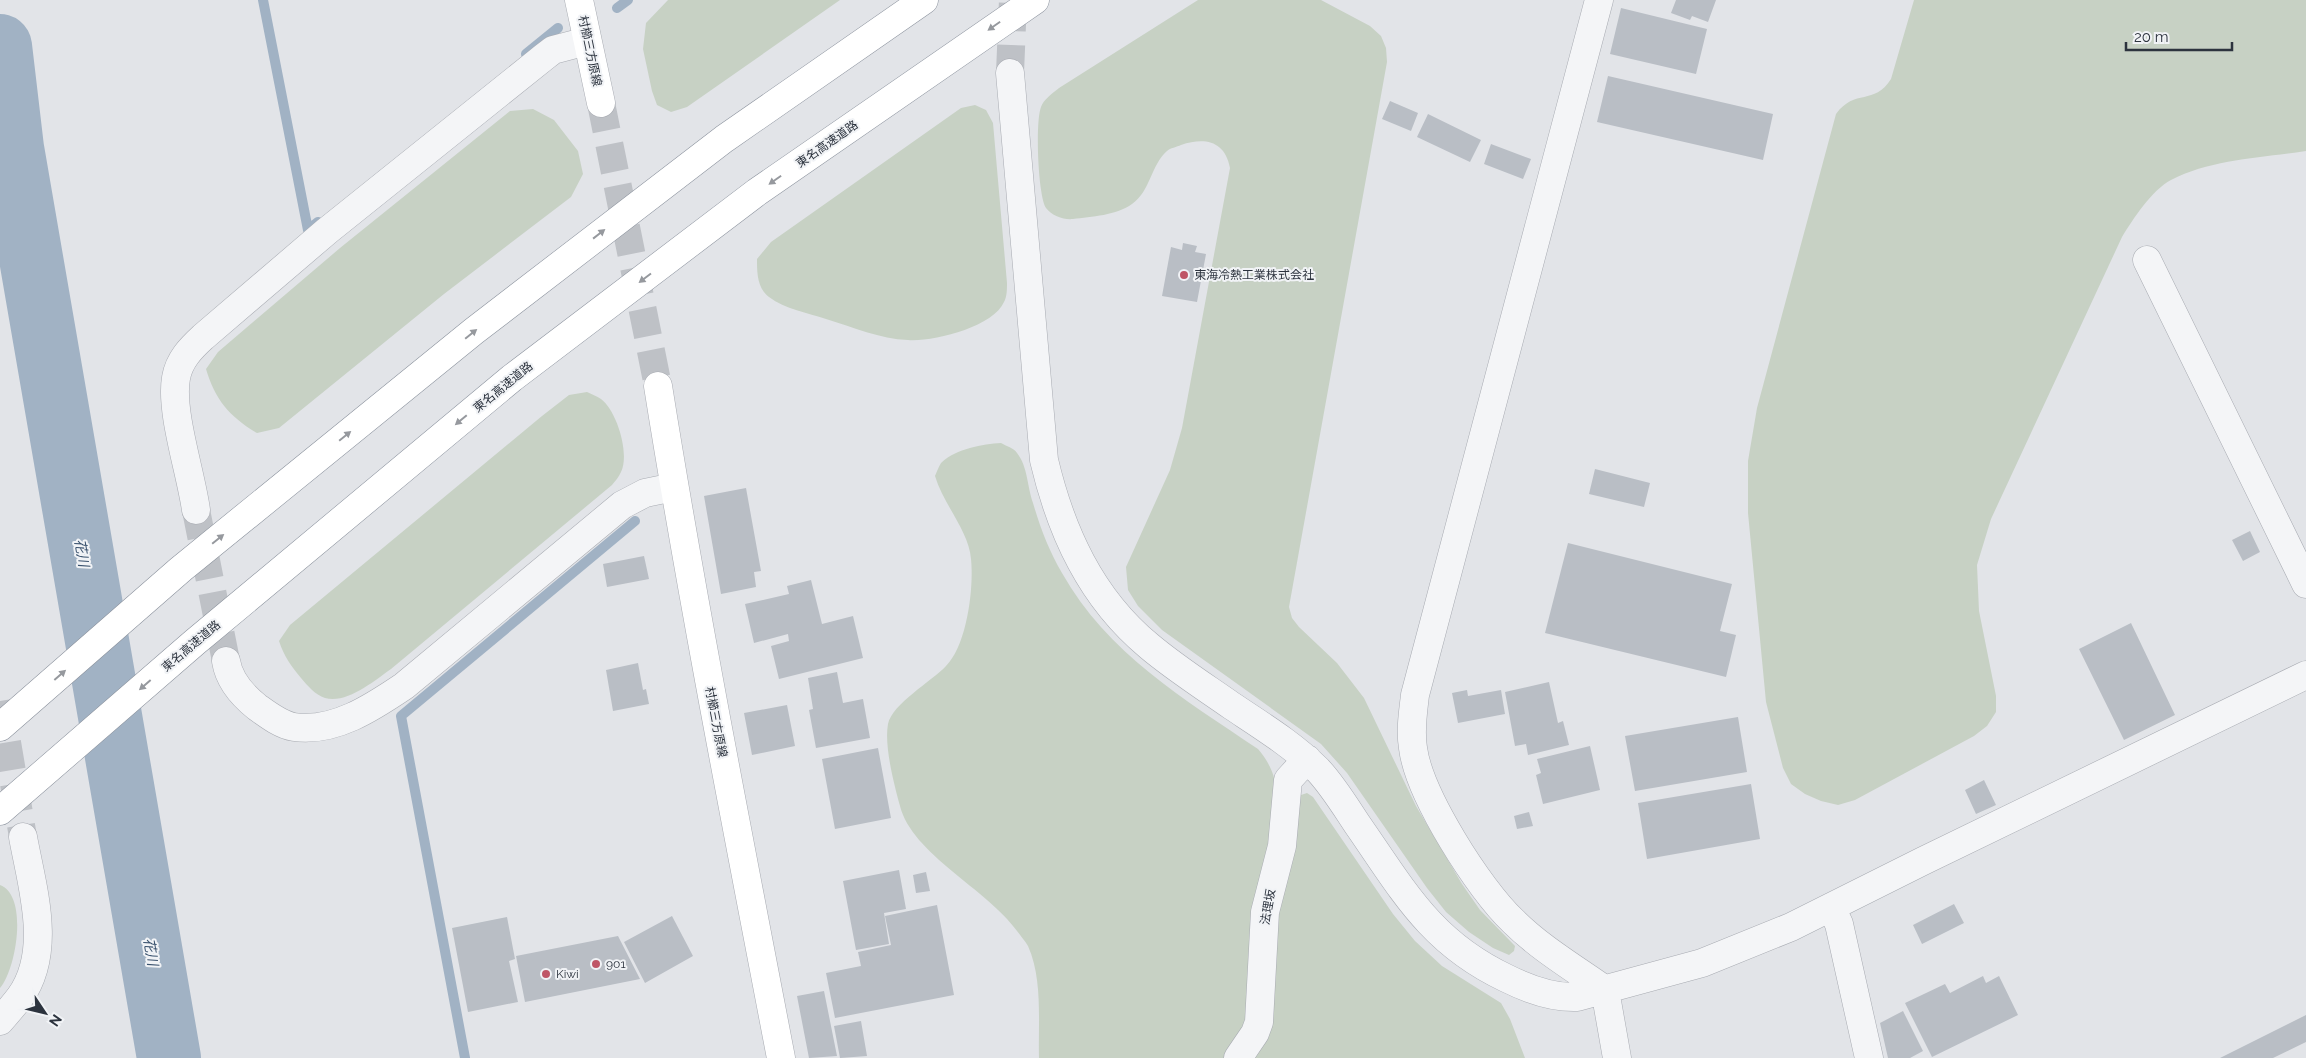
<svg xmlns="http://www.w3.org/2000/svg" width="2306" height="1058" font-family="Raleway,'Noto Sans JP',sans-serif">
<style>
.green{fill:#c7d1c4}
.lines{fill:none;stroke-linecap:round;stroke-linejoin:round}
.stream{stroke:#a1b2c4;stroke-width:10}
.river{stroke:#a1b2c4;stroke-width:64}
.building{fill:#b9bec5}
.minor-tunnel{stroke:#bec1c6;stroke-width:28;stroke-dasharray:28 14;stroke-linecap:butt}
.secondary-tunnel{stroke:#bec1c6;stroke-width:28;stroke-dasharray:28 14;stroke-linecap:butt}
.minor-casing{stroke:#a8abb2;stroke-width:29}
.secondary-casing{stroke:#a8abb2;stroke-width:29}
.motorway-casing{stroke:#8b929d;stroke-width:29}
.minor{stroke:#f4f5f7;stroke-width:28}
.secondary{stroke:#fff;stroke-width:28}
.motorway{stroke:#fff;stroke-width:28}
.oneway{fill:#96999e}
.poi-dot{fill:#bf5566;stroke:#f1f3f6;stroke-width:2}
.labels{text-anchor:middle;dominant-baseline:central;stroke-width:4;stroke-linejoin:round;paint-order:stroke}
.street-label{font-size:12px;fill:#2c333e;stroke:#f1f3f6}
.poi-label{font-size:12px;fill:#2c333e;stroke:#f1f3f6;text-anchor:start}
.water-label{font-size:14px;font-style:italic;fill:#3a526e;stroke:#f1f3f6}
</style>
<rect width="100%" height="100%" fill="#e2e4e8"/>
<!-- green -->
<path class="green" d="M 668,0 L 840,0 L 687,107 L 671,112 L 657,105 L 652,91 L 643,49 L 646,23 Z
M 1198,0 L 1321,0 L 1370,26 L 1381,36 L 1386,48 L 1387,62 L 1289,607 L 1292,618 L 1299,627 L 1337,663 L 1364,698 L 1416,806 L 1462,884 L 1480,910 L 1515,946 L 1514,951 L 1509,955 L 1493,948 L 1469,932 L 1446,912 L 1427,888 L 1347,773 L 1321,744 L 1162,630 L 1138,606 L 1128,590 L 1126,567 L 1170,470 L 1182,428 L 1230,168 C 1225,141 1205,137 1181,145 C 1177,147 1170,148 1167,151 C 1151,165 1150,192 1132,204 C 1117,215 1091,217 1073,219 C 1064,220 1052,216 1046,208 C 1038,196 1035,122 1041,107 C 1043,100 1053,93 1059,88 Z
M 1914,0 L 2306,0 L 2306,151 C 2262,158 2212,159 2171,180 C 2152,190 2133,219 2122,237 L 1991,519 L 1977,565 L 1979,611 L 1996,696 L 1996,712 L 1987,726 L 1974,736 L 1855,800 L 1838,805 L 1821,801 L 1805,794 L 1791,784 L 1783,768 L 1766,702 L 1748,513 L 1748,461 L 1757,408 L 1836,114 C 1855,88 1874,106 1891,79 Z
M 975,105 L 986,110 L 993,123 L 1007,283 C 1007,289 1007,297 1004,302 C 993,327 933,342 908,340 C 880,339 853,327 826,319 C 808,313 785,309 769,297 C 757,288 757,272 757,259 L 771,242 L 961,108 Z
M 533,109 L 554,120 L 578,151 L 583,174 L 571,197 L 444,294 L 279,428 L 257,433 C 230,417 215,400 206,369 L 218,352 L 340,248 L 510,111 Z
M 587,392 C 591,394 597,396 601,399 C 617,411 630,454 621,472 C 619,477 615,481 612,485 L 391,669 C 374,681 347,704 325,698 C 315,695 307,685 301,678 C 291,666 284,656 279,641 L 290,625 L 542,416 L 569,395 Z
M 1001,443 C 1006,446 1014,448 1017,453 C 1028,467 1027,486 1033,503 C 1040,527 1049,551 1062,573 C 1107,653 1184,699 1258,749 C 1269,762 1274,773 1277,790 L 1249,1019 L 1225,1058 L 1039,1058 C 1038,1022 1043,980 1028,946 C 1025,941 1020,935 1017,931 C 987,889 912,854 900,806 C 894,784 884,746 888,724 C 892,704 932,681 946,666 C 967,645 974,588 971,559 C 969,531 943,504 935,476 C 937,472 939,465 942,462 C 956,449 983,444 1001,443 Z
M 1307,793 L 1313,797 L 1393,914 L 1415,941 L 1442,966 L 1501,1003 L 1510,1019 L 1525,1058 L 1251,1058 L 1297,801 L 1301,795 Z
M 0,885 C 29,896 16,970 0,988 Z"/>
<g class="lines">
<!-- stream -->
<path class="stream" d="M 263,0 L 308,230 L 318,222
M 617,8 L 628,0
M 526,54 L 558,28
M 465,1058 L 401,716 L 635,521"/>
<!-- river -->
<path class="river" d="M 0,46 L 12,148 L 169,1058"/>
</g>
<!-- building -->
<path class="building" d="M 1676,0 L 1716,0 L 1708,22 L 1692,16 L 1690,20 L 1671,13 Z
M 1621,8 L 1707,29 L 1696,74 L 1610,54 Z
M 1608,76 L 1773,114 L 1763,160 L 1597,122 Z
M 1390,101 L 1418,113 L 1411,131 L 1382,119 Z
M 1428,114 L 1481,140 L 1470,162 L 1417,137 Z
M 1491,144 L 1531,159 L 1523,179 L 1484,164 Z
M 1183,243 L 1197,246 L 1195,252 L 1206,254 L 1197,302 L 1162,296 L 1171,247 L 1182,250 Z
M 1595,469 L 1650,483 L 1644,507 L 1589,494 Z
M 746,488 L 761,571 L 754,572 L 756,587 L 721,594 L 704,496 Z
M 2250,531 L 2260,552 L 2243,561 L 2232,540 Z
M 1568,543 L 1732,584 L 1720,631 L 1736,635 L 1726,677 L 1545,633 Z
M 644,556 L 649,579 L 607,587 L 603,564 Z
M 811,580 L 822,624 L 853,616 L 863,658 L 779,679 L 771,646 L 789,641 L 788,634 L 754,643 L 745,604 L 789,594 L 787,586 Z
M 2131,623 L 2175,715 L 2124,740 L 2079,649 Z
M 638,663 L 643,690 L 646,689 L 649,704 L 613,711 L 606,670 Z
M 837,672 L 843,703 L 863,699 L 870,738 L 816,748 L 809,710 L 813,709 L 808,678 Z
M 1549,682 L 1558,723 L 1563,721 L 1569,745 L 1528,755 L 1526,744 L 1515,746 L 1505,692 Z
M 1467,690 L 1468,696 L 1501,690 L 1505,714 L 1458,723 L 1452,693 Z
M 787,705 L 795,746 L 752,755 L 744,713 Z
M 1738,717 L 1747,772 L 1635,791 L 1625,736 Z
M 1590,746 L 1600,790 L 1543,804 L 1536,775 L 1541,773 L 1537,759 Z
M 878,748 L 891,818 L 835,829 L 822,759 Z
M 1984,780 L 1996,805 L 1976,814 L 1965,790 Z
M 1751,784 L 1760,839 L 1647,859 L 1638,803 Z
M 1529,812 L 1533,826 L 1517,829 L 1514,816 Z
M 899,870 L 906,909 L 884,913 L 889,944 L 856,950 L 843,881 Z
M 926,872 L 930,891 L 916,893 L 913,875 Z
M 1954,904 L 1964,923 L 1922,944 L 1913,925 Z
M 937,905 L 954,995 L 835,1018 L 826,973 L 861,966 L 858,952 L 891,945 L 885,916 Z
M 672,916 L 693,956 L 645,983 L 624,942 Z
M 507,917 L 515,959 L 509,961 L 518,1002 L 468,1012 L 452,928 Z
M 618,936 L 640,979 L 525,1002 L 516,956 Z
M 1983,976 L 1986,983 L 1999,976 L 2018,1015 L 1932,1057 L 1905,1003 L 1945,984 L 1950,993 Z
M 824,991 L 837,1056 L 809,1058 L 797,996 Z
M 1903,1011 L 1923,1051 L 1910,1058 L 1888,1058 L 1880,1023 Z
M 2306,1015 L 2306,1042 L 2273,1058 L 2220,1058 Z
M 861,1021 L 867,1056 L 840,1058 L 834,1026 Z"/>
<g class="lines">
<!-- minor-tunnel -->
<path class="minor-tunnel" d="M 1010,73 L 1013,0
M 196,510 L 226,661
M 0,701 L 23,837"/>
<!-- secondary-tunnel -->
<path class="secondary-tunnel" d="M 601,103 L 658,386"/>
<!-- minor casing -->
<g class="minor-casing">
<path id="minor" d="M 1599,0 L 1415,695 C 1413,713 1410,730 1413,748 C 1419,795 1479,889 1513,921 C 1540,948 1574,968 1605,990 L 1617,1058
M 1010,73 L 1044,460 C 1061,532 1091,598 1149,646 C 1175,668 1205,687 1232,706 C 1262,726 1293,745 1318,770 C 1333,786 1345,806 1357,824 C 1403,890 1430,942 1506,978 C 1528,989 1552,998 1577,997 L 1702,963 L 1791,927 L 1923,861 L 2306,675
M 2147,260 L 2306,584
M 196,510 C 191,473 170,412 176,378 C 179,360 191,348 203,337 L 327,231 L 544,57 L 553,50 L 587,41
M 226,661 C 229,680 242,695 257,707 C 268,715 281,725 294,727 C 334,733 373,707 404,686 L 622,505 L 645,493 L 674,487
M 1831,907 L 1839,924 L 1869,1058
M 0,1021 C 7,1013 14,1005 20,997 C 53,951 32,887 23,837
M 1238,1058 L 1255,1033 L 1259,1022 L 1265,912 L 1282,846 L 1288,780 L 1307,759"/>
</g>
<!-- secondary casing -->
<g class="secondary-casing">
<path id="secondary" d="M 579,0 L 601,103
M 658,386 C 694,611 738,834 781,1058"/>
</g>
<!-- motorway casing -->
<g class="motorway-casing">
<path id="motorway" d="M 0,727 L 181,569 L 474,331 L 724,139 L 924,0
M 0,811 L 195,642 L 512,378 L 757,192 L 1035,0"/>
</g>
<!-- minor -->
<use href="#minor" class="minor"/>
<!-- secondary -->
<use href="#secondary" class="secondary"/>
<!-- motorway -->
<use href="#motorway" class="motorway"/>
</g>
<!-- one-way arrows -->
<defs><path id="oneway-solid" d="M-6-.8H1V-3.2L6.5 0L1 3.2V.8H-6Z" transform="scale(1.25)"/></defs>
<g class="oneway">
<use href="#oneway-solid" transform="translate(994 26) rotate(145)"/>
<use href="#oneway-solid" transform="translate(775 180) rotate(145)"/>
<use href="#oneway-solid" transform="translate(599 234) rotate(-38)"/>
<use href="#oneway-solid" transform="translate(645 278) rotate(143)"/>
<use href="#oneway-solid" transform="translate(471 334) rotate(-39)"/>
<use href="#oneway-solid" transform="translate(461 420) rotate(140)"/>
<use href="#oneway-solid" transform="translate(345 436) rotate(-39)"/>
<use href="#oneway-solid" transform="translate(218 539) rotate(-39)"/>
<use href="#oneway-solid" transform="translate(60 675) rotate(-41)"/>
<use href="#oneway-solid" transform="translate(145 685) rotate(139)"/>
</g>
<!-- markers -->
<g class="poi-dot">
<circle cx="1184" cy="275" r="5"/>
<circle cx="596" cy="964" r="5"/>
<circle cx="546" cy="974" r="5"/>
</g>
<g class="labels">
<!-- street labels -->
<g class="street-label">
<text transform="translate(590 51) rotate(78)">村櫛三方原線</text>
<text transform="translate(827 144) rotate(-35)">東名高速道路</text>
<text transform="translate(503 387) rotate(-39)">東名高速道路</text>
<text transform="translate(191 646) rotate(-40)">東名高速道路</text>
<text transform="translate(716 722) rotate(79)">村櫛三方原線</text>
<text transform="translate(1268 907) rotate(-80)">法理坂</text>
</g>
<!-- poi labels -->
<g class="poi-label">
<text x="1194" y="275">東海冷熱工業株式会社</text>
<text x="606" y="964">901</text>
<text x="556" y="974">Kiwi</text>
</g>
<!-- water labels -->
<g class="water-label">
<text transform="translate(82 553) rotate(80)">花川</text>
<text transform="translate(151 952) rotate(80)">花川</text>
</g>
</g>
<!-- north arrow -->
<g transform="translate(45 1013) rotate(125)" stroke="#f1f3f6" stroke-width="4" paint-order="stroke">
<path d="M0-4L9 19L0 12L-9 19Z" fill="#2c333e"/>
<text y="-8" font-size="14" font-weight="bold" text-anchor="middle" fill="#2c333e">N</text>
</g>
<!-- scale -->
<path d="M2126 42v8h106v-8" fill="none" stroke="#2c333e" stroke-width="2.5"/>
<text x="2134" y="42" font-size="15" fill="#2c333e" stroke="#f1f3f6" stroke-width="4" paint-order="stroke">20 m</text>
</svg>
